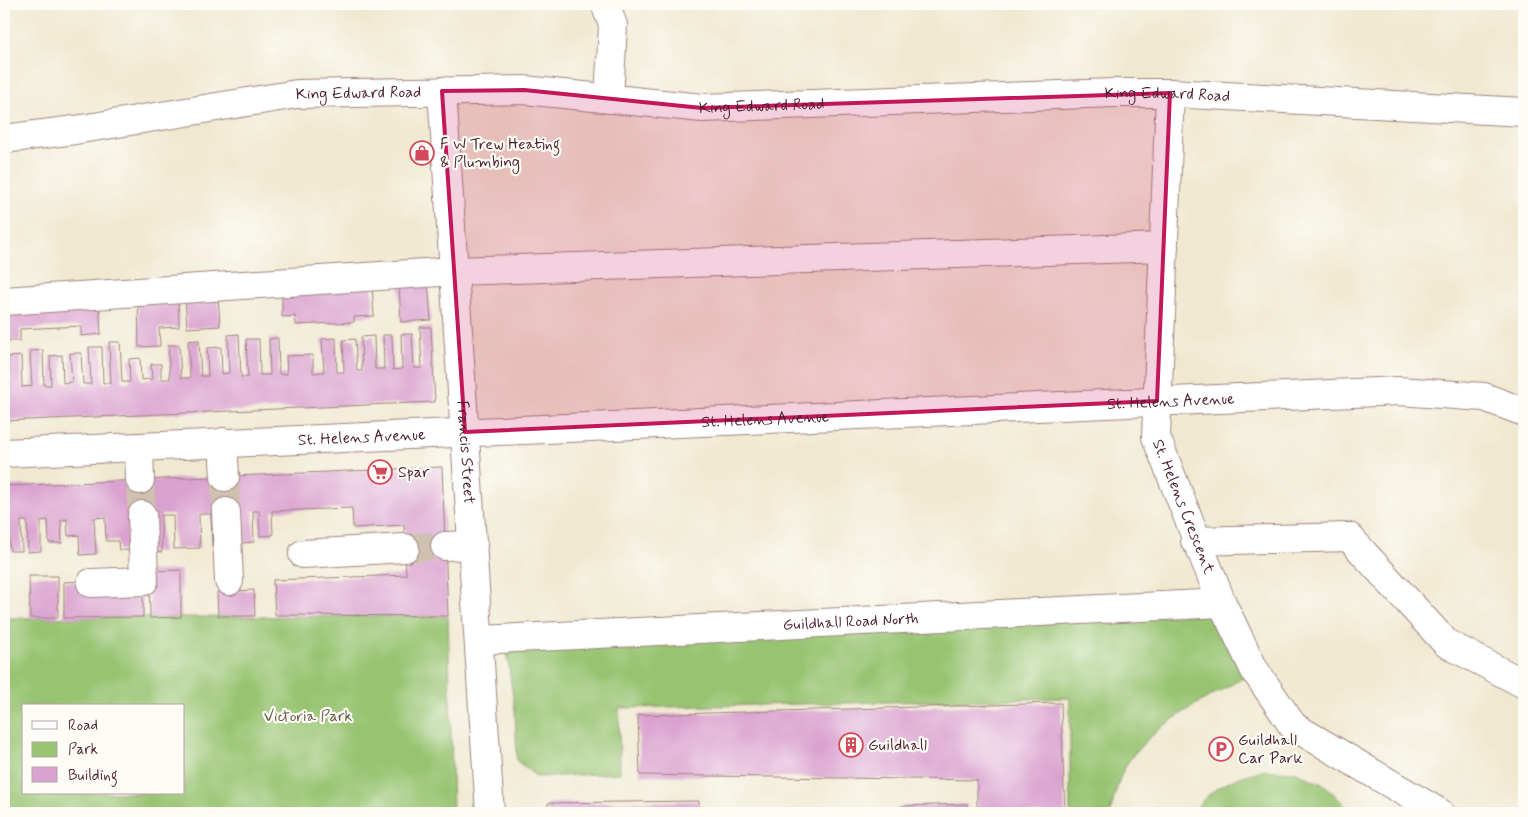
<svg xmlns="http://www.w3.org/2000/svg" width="1528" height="817" font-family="Mynerve,sans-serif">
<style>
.green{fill:#98c472;stroke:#71724e;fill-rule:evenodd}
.building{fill:#daa2d0}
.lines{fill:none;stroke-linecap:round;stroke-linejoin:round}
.minor-tunnel{stroke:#cfc1b0;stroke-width:28;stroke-dasharray:28 14;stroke-linecap:butt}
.minor-casing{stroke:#9d847e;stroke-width:30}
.minor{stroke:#fff;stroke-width:28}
.marked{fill:#c2185b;fill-opacity:0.2;stroke:#c2185b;stroke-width:4;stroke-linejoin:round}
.labels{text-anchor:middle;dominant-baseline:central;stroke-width:4.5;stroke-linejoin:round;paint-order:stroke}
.street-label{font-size:16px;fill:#4a1f2b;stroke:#fdfcf7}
.poi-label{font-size:16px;fill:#4a1f2b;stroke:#fdfcf7;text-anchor:start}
.park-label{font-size:16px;fill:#655944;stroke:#fdfcf7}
</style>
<rect width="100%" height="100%" fill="#fdfcf7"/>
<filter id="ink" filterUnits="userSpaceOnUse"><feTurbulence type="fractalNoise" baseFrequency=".02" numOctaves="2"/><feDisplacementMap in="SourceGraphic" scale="10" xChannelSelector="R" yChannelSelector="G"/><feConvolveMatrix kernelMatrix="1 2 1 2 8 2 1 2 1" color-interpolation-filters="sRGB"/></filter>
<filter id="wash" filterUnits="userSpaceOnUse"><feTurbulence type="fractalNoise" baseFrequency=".0096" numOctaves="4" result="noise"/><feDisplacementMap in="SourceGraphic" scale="20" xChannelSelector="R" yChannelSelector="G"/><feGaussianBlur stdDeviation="1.12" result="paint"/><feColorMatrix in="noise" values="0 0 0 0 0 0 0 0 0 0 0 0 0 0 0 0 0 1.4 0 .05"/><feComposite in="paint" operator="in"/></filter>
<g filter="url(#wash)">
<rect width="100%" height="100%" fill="#f0e9d1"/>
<!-- green -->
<path class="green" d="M 1207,614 L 1245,677 C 1207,698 1153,725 1128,762 C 1118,776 1115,797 1110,813 L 1070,813 L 1070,698 L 619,708 L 620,773 L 537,777 L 517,761 L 515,711 L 506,646 Z
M 448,616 L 453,813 L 4,813 L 4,618 ZM 24,706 L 184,706 L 184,793 L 24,793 Z
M 1262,770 L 1296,772 L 1326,786 L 1352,813 L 1193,813 C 1211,786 1232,779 1262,770 Z"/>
<g id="blocks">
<!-- building -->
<path class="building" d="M 428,282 L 431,320 L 401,322 L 399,284 Z
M 372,285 L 374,316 L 354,317 L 354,322 L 296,325 L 295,316 L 282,317 L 282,297 L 294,297 L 294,289 Z
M 218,294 L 220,326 L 187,328 L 185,296 Z
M 178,297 L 179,327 L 159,328 L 160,346 L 139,347 L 138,299 Z
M 99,302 L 101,334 L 81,336 L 81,326 L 20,329 L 20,341 L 4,341 L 4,307 Z
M 420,327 L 431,327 L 435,402 L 4,421 L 4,387 L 10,387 L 8,357 L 21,356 L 22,387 L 32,386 L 30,351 L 43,350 L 44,385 L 51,385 L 50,356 L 62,355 L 63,383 L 72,382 L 70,353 L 81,353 L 83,384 L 91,384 L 89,347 L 102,347 L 103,383 L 111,383 L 109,342 L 120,342 L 122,382 L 130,382 L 129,359 L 140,358 L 141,380 L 152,379 L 151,364 L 161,364 L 161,379 L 170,379 L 168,345 L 179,345 L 181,378 L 190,378 L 188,341 L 199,340 L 201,376 L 208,376 L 207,348 L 221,347 L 222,374 L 229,373 L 228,335 L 239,334 L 241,377 L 248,377 L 246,339 L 259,339 L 260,375 L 270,375 L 269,339 L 278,338 L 279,374 L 287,374 L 286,356 L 313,355 L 313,373 L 324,372 L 322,339 L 336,338 L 337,372 L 344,372 L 343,340 L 355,339 L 357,371 L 362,371 L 361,337 L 374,336 L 375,369 L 384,369 L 383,335 L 392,335 L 393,370 L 402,369 L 401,334 L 412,334 L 414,368 L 422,368 Z
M 442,467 L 448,616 L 275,615 L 273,580 L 406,575 L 404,525 L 353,528 L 352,508 L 272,511 L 273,535 L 260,536 L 259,511 L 253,511 L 254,542 L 212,546 L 211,514 L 199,514 L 200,548 L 174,549 L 173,515 L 161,515 L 162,552 L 119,550 L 118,541 L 106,541 L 105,517 L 94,518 L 96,554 L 80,555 L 79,535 L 68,536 L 67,519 L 61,520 L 62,543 L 49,543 L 48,520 L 41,521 L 41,551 L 28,552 L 27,521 L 21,521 L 22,551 L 10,551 L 8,522 L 4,522 L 4,486 Z
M 181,570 L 181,617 L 150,618 L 149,571 Z
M 29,576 L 58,576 L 58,618 L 30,618 Z
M 86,581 L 143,589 L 143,617 L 64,618 L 64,582 Z
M 254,590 L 255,616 L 218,616 L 217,592 Z
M 1061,703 L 1065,813 L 977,813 L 977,780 L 640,775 L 638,715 Z
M 699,801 L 699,813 L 548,813 L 548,803 Z
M 967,804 L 967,813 L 901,813 L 901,806 Z"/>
</g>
</g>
<g filter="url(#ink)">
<use href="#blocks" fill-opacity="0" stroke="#9d847e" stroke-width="1"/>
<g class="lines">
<!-- minor-tunnel -->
<path class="minor-tunnel" d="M 225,477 L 226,512
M 140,480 L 142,515
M 405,548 L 445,546"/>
<!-- minor casing -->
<g class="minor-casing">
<g id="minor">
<path d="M 605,4 L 613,25 L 609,99"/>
<path id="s1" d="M 442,91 L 490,813"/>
<path id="s2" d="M 1170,93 L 1156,437 L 1222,603 L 1254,669 L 1293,726 L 1440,813"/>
<path id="s3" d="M 4,139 L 75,130 L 297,94 L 524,90 L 702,108 L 1115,93 L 1170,93 L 1524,112"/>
<path d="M 4,301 L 455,271 L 1164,247"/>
<path d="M 223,442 L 225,477"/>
<path d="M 139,447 L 140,480"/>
<path id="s4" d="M 4,453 L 1399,391 L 1484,397 L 1524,412"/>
<path d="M 226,512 L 229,581"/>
<path d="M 1195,541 L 1349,537 L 1446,643 L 1524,684"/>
<path d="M 445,546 L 473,545"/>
<path d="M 303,554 L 405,548"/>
<path d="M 91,583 L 144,581 L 142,515"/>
<path id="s5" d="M 479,640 L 1222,603"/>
</g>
</g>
<!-- minor -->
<use href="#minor" class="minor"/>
</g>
</g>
<!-- marked area -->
<path class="marked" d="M 524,90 L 702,108 L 1170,93 L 1157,401 L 465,432 L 442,91 Z"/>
<!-- icons -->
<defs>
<g id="shop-ring" transform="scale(1.25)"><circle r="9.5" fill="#fdfcf7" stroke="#d1495b" stroke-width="1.5"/><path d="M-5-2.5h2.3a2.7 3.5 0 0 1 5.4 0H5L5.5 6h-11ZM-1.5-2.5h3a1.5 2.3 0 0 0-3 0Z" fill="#d1495b"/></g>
<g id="supermarket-ring" transform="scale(1.25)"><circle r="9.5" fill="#fdfcf7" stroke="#d1495b" stroke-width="1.5"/><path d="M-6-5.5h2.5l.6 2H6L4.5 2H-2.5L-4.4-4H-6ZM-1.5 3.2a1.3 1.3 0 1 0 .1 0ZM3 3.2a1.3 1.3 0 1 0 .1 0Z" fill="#d1495b"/></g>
<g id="building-ring" transform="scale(1.25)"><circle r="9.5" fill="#fdfcf7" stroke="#d1495b" stroke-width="1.5"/><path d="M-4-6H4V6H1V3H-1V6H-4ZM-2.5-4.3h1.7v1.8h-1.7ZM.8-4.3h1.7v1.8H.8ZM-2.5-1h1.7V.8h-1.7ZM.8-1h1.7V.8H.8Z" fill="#d1495b"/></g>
<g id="parking-ring" transform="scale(1.25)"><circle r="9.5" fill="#fdfcf7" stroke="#d1495b" stroke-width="1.5"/><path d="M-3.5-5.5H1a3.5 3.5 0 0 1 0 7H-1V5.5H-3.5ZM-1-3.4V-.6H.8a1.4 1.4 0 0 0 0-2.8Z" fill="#d1495b"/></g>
</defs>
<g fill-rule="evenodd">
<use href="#shop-ring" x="422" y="153"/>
<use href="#supermarket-ring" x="380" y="472"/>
<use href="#building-ring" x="851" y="745"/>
<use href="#parking-ring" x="1221" y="749"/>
</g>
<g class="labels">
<!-- street labels -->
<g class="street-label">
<text stroke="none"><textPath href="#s3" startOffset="358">King Edward Road</textPath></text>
<text stroke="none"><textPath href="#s3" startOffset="1168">King Edward Road</textPath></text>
<text stroke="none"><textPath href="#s3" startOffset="762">King Edward Road</textPath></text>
<text stroke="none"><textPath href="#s4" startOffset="1168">St. Helens Avenue</textPath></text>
<text stroke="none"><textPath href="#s4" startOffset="762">St. Helens Avenue</textPath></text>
<text stroke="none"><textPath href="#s4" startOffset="358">St. Helens Avenue</textPath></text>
<text stroke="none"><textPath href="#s1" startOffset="362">Francis Street</textPath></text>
<text stroke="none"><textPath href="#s2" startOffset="419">St. Helens Crescent</textPath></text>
<text stroke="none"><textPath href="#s5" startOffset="372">Guildhall Road North</textPath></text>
</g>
<!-- poi labels -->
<g class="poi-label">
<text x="440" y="144">F W Trew Heating<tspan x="440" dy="18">&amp; Plumbing</tspan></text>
<text x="398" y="472">Spar</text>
<text x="1238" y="740">Guildhall<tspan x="1238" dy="18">Car Park</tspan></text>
<text x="868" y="745">Guildhall</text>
</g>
<!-- park labels -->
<g class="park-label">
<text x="308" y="716">Victoria Park</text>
</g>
</g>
<!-- margin -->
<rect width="1528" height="817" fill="none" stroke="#fdfcf7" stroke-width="20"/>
<!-- legend -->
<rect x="22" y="704" width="162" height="90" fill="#fdfcf7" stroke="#b5a4a5"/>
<rect x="32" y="721" width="25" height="8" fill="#ffffff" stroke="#b5a4a5"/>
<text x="68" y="730" font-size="15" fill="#4a1f2b">Road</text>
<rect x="32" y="742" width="25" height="15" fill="#98c472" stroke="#b5a4a5"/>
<text x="68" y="754" font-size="15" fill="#4a1f2b">Park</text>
<rect x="32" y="767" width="25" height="15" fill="#daa2d0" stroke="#b5a4a5"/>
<text x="68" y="780" font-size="15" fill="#4a1f2b">Building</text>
</svg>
